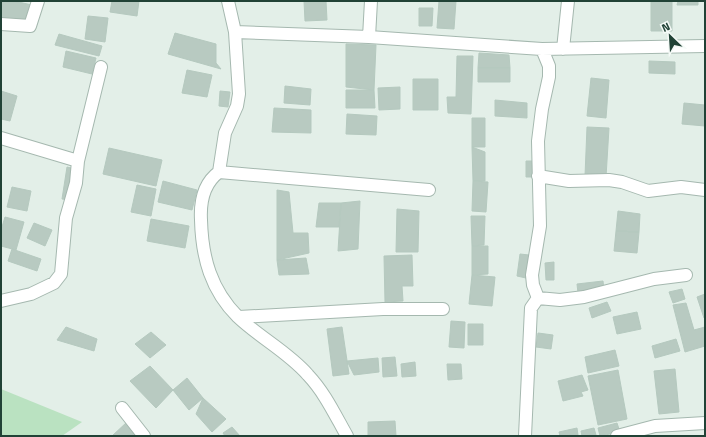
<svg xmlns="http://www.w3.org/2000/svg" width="706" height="437" font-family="'Titillium Web',sans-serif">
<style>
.green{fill:#bae2c1}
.building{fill:#b8cac1;stroke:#b5c9bf}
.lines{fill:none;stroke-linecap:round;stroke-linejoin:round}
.street-casing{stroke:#a5b8af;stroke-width:14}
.street{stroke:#fff;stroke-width:12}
</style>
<rect width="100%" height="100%" fill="#e3efe8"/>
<!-- green -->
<path class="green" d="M 1,389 L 82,422 L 62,436 L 1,436 Z"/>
<!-- building -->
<path class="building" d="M 1,1 L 14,1 L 32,5 L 27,24 L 1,19 Z
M 112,1 L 139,1 L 137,16 L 110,12 Z
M 304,1 L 326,1 L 327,20 L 305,21 Z
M 439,1 L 456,1 L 454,29 L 437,28 Z
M 651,1 L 672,1 L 672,31 L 651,31 Z
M 678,1 L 698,1 L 698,5 L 677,5 Z
M 419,8 L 433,8 L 432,26 L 419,26 Z
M 88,16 L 108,18 L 105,42 L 85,39 Z
M 175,33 L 216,44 L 216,63 L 221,69 L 168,54 Z
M 59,34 L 102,46 L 99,56 L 55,45 Z
M 346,44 L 376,45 L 374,90 L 346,87 Z
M 66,51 L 96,58 L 92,74 L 63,67 Z
M 479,53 L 509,55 L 510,68 L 478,68 Z
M 457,56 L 473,56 L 471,114 L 448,113 L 447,97 L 456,97 Z
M 649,61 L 675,62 L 675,74 L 649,73 Z
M 478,68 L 510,68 L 510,82 L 478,82 Z
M 187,70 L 212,75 L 207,97 L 182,93 Z
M 591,78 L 609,80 L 606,118 L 587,116 Z
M 413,79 L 438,79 L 438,110 L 413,110 Z
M 285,86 L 311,89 L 310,105 L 284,103 Z
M 400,87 L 400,109 L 379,110 L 378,88 Z
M 346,90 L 374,90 L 375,108 L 346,108 Z
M 1,91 L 17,96 L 10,121 L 1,119 Z
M 220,91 L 230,92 L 228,107 L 219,106 Z
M 495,100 L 527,103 L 527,118 L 495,116 Z
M 684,103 L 705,105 L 705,126 L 682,124 Z
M 274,108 L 311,110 L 311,133 L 272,132 Z
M 347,114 L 377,116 L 376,135 L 346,134 Z
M 472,118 L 485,118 L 485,147 L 472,147 Z
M 587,127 L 609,128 L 606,177 L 585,176 Z
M 472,147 L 485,152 L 485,181 L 473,181 Z
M 109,148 L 162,160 L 156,186 L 103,174 Z
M 526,161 L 534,161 L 534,177 L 526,177 Z
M 67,167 L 75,169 L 70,200 L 62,199 Z
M 163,181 L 197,190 L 192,210 L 158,202 Z
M 473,181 L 488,182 L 486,212 L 472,211 Z
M 137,185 L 156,189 L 151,216 L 131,212 Z
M 12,187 L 31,191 L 27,211 L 7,207 Z
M 277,190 L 289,192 L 293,233 L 308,233 L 309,253 L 277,260 Z
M 360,201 L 358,249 L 338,251 L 341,203 Z
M 319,203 L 341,203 L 339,227 L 316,227 Z
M 397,209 L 419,211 L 418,252 L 396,252 Z
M 618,211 L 640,214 L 639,232 L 616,231 Z
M 471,216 L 485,216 L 484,245 L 472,246 Z
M 5,217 L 24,222 L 16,250 L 1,246 L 1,230 Z
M 151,219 L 189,226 L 185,248 L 147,241 Z
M 34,223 L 52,230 L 45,246 L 27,238 Z
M 616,231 L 639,232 L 637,253 L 614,251 Z
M 472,246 L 488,246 L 488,274 L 472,275 Z
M 12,249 L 41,259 L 37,271 L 8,261 Z
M 520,254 L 529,255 L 526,278 L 517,276 Z
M 412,255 L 413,286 L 402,286 L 403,301 L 385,302 L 384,256 Z
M 306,258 L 309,274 L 279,275 L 277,260 Z
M 554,262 L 554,280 L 546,280 L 545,263 Z
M 472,275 L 495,277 L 492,306 L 469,304 Z
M 603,281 L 604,290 L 578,293 L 577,284 Z
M 682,289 L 685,299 L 673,303 L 669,292 Z
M 705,294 L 705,318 L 704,318 L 697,297 Z
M 607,302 L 611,311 L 592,318 L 589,308 Z
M 686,303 L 694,330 L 705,327 L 705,346 L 685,352 L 673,305 Z
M 637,312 L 641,329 L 617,334 L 613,317 Z
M 451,321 L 465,322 L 464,348 L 449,347 Z
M 468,324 L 483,324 L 483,345 L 468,345 Z
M 66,327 L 97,339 L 94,351 L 57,340 Z
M 342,327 L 349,374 L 333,376 L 327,329 Z
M 151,332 L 166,345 L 150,358 L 135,344 Z
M 538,333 L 553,335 L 551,349 L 536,347 Z
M 676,339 L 680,351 L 655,358 L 652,346 Z
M 615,350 L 619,366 L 588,373 L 585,357 Z
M 395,357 L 397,376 L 383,377 L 382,358 Z
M 378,358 L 379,372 L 354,375 L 347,361 Z
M 415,362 L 416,376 L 402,377 L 401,364 Z
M 447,364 L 461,364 L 462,379 L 448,380 Z
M 150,366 L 173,390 L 156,408 L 130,381 Z
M 675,369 L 679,412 L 659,414 L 654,371 Z
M 618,370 L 627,419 L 598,425 L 588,376 Z
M 582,375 L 588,390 L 581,392 L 583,396 L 563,401 L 558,381 Z
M 187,378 L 203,398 L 189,410 L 173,390 Z
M 203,398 L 226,419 L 212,432 L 196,414 Z
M 395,421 L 396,436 L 368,436 L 368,422 Z
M 127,422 L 136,436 L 112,436 Z
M 617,423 L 620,432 L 600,436 L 598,428 Z
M 232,427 L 240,436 L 225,436 L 223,433 Z
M 577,428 L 578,435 L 560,436 L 559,432 Z
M 594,428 L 596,435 L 582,436 L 581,431 Z"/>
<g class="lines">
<!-- street casing -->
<g class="street-casing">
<path id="street" d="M 228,1 L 235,32 L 239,94 L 237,106 L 225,133 L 219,172 C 204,183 200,202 201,220 C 202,258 211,290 238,317 C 260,338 288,352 308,375 C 325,393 335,415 347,436
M 1,24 L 30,26 L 38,1
M 235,32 L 369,37 L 542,49 L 705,46
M 369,37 L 371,1
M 563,49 L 568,1
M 1,138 L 78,161
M 219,172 L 429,190
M 538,176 L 569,181 L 609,180 L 622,182 L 648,191 L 681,187 L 705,190
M 538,298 L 533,285 L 532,275 L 540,226 L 538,141 L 542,109 L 549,77 L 549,66 L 542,49
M 538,298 L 560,300 L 584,297 L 654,279 L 686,275
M 1,301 L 31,294 L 54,283 L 61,274 L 66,218 L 76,183 L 78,161 L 101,67
M 239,317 L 383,309 L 443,309
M 122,408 L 144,436
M 525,436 L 531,308 L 538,298
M 617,436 L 655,426 L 705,423"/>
</g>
<!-- street -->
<use href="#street" class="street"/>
</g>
<!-- border -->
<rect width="706" height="437" fill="none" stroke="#214236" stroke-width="4"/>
<!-- north arrow -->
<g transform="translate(670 36) rotate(335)" stroke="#f5faf7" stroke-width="3" paint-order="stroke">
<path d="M0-3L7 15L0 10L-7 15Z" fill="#214236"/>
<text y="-6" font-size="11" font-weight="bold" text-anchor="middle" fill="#214236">N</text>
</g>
</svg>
